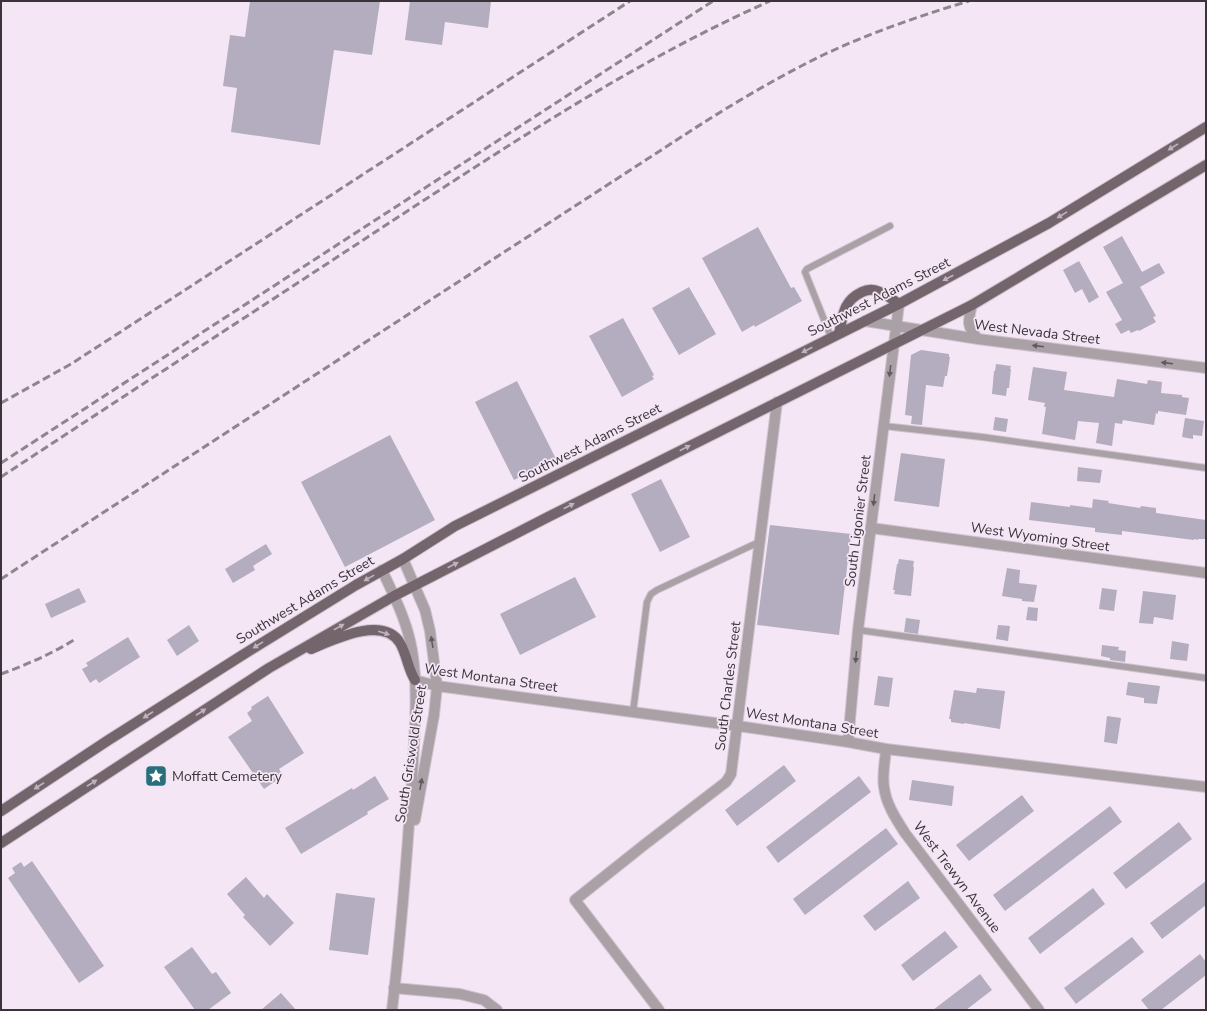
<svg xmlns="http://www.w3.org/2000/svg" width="1207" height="1011" font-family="'Nunito Sans',sans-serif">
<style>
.building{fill:#b3adbf}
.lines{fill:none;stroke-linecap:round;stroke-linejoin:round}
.service-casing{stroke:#cfc2d0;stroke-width:8}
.minor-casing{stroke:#cfc2d0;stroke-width:12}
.tertiary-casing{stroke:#cfc2d0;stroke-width:12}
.primary-casing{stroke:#cfc2d0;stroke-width:12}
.service{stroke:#aaa1a6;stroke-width:6}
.minor{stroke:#aaa1a6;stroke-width:10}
.tertiary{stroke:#aaa1a6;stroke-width:10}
.primary{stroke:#74656c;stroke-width:10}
.rail{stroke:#8e858f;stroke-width:3;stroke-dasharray:8 4;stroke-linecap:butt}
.oneway{fill:#c1b2be}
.oneway2{fill:#615a60}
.labels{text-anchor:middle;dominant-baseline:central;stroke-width:3.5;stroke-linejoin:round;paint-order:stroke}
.street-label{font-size:14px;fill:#3a343a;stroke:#f4e6f5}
.poi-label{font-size:14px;fill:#3a343a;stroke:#f4e6f5;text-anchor:start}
</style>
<rect width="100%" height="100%" fill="#f4e6f5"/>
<!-- building -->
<path class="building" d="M 250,1 L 380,1 L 372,55 L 334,50 L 320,145 L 231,132 L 237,88 L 223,86 L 230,35 L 245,37 Z
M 410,1 L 491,1 L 488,28 L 445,22 L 442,45 L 405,40 Z
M 758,227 L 791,288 L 794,287 L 802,301 L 755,327 L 754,325 L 742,332 L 702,258 Z
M 1122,236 L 1142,272 L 1159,263 L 1165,273 L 1140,287 L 1156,316 L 1153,317 L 1156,322 L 1139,331 L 1138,330 L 1131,333 L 1129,330 L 1121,334 L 1115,324 L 1122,320 L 1106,292 L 1123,283 L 1103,247 Z
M 1079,261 L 1099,297 L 1089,303 L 1082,289 L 1075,293 L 1063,270 Z
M 689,287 L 716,334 L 679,355 L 652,308 Z
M 623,318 L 654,375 L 652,376 L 654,379 L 622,397 L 589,336 Z
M 921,350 L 949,354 L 949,357 L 950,357 L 947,376 L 945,376 L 943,387 L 926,385 L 922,425 L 911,424 L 912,416 L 905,415 L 911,355 Z
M 996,364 L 1011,366 L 1010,369 L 1011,369 L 1009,388 L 1007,388 L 1006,396 L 992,394 L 994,371 L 995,371 Z
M 1033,367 L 1067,372 L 1064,390 L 1114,397 L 1117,379 L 1147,384 L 1148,380 L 1162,382 L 1161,393 L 1182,395 L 1182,397 L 1189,398 L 1186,415 L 1158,411 L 1158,414 L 1156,413 L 1154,425 L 1123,420 L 1122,424 L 1115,423 L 1112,446 L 1096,443 L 1099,423 L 1078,421 L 1075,440 L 1042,434 L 1046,407 L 1044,407 L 1045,403 L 1028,400 Z
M 517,381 L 556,459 L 514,480 L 475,402 Z
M 995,417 L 1008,419 L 1006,432 L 993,430 Z
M 1185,418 L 1204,421 L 1202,436 L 1193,435 L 1193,439 L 1182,437 Z
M 390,435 L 435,520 L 345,567 L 301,482 Z
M 901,453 L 945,459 L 939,507 L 894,501 Z
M 1078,467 L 1102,470 L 1100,483 L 1077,481 Z
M 661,479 L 690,537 L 660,552 L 631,494 Z
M 1093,499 L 1109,501 L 1108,503 L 1140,508 L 1141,506 L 1156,508 L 1156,513 L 1206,520 L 1205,539 L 1198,539 L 1198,540 L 1194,539 L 1194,540 L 1122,531 L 1122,535 L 1095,532 L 1095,528 L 1029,520 L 1031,502 L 1070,507 L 1070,505 L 1092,508 Z
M 770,525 L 851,534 L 839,635 L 757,625 Z
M 266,544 L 272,554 L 253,566 L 255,570 L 233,583 L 225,569 Z
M 899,559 L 914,561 L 913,567 L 914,567 L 911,596 L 894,594 L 895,590 L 893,590 L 897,564 L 898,564 Z
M 1007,568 L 1020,570 L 1019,583 L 1037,585 L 1034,602 L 1022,601 L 1022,599 L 1002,596 Z
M 575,577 L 596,617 L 520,655 L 500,614 Z
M 79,588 L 86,602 L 51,618 L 45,604 Z
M 1102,588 L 1117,590 L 1114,611 L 1099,609 Z
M 1143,591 L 1176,595 L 1173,620 L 1154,617 L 1153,624 L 1139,623 Z
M 1028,607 L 1038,608 L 1037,621 L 1026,620 Z
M 906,618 L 920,620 L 918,634 L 904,632 Z
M 189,625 L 199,641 L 177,656 L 167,640 Z
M 998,625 L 1010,626 L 1008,641 L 996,639 Z
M 128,637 L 140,657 L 99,683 L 96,679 L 90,683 L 82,669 L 88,666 L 86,663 Z
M 1172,641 L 1189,644 L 1187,661 L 1170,659 Z
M 1102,645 L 1119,647 L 1118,650 L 1126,651 L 1125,662 L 1110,660 L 1110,658 L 1101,656 Z
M 878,676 L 893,678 L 889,707 L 874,705 Z
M 1128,682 L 1160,686 L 1157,704 L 1144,703 L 1144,698 L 1126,695 Z
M 977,688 L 1005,691 L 1000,729 L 964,723 L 964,724 L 951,722 L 951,719 L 949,719 L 954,690 L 976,693 Z
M 268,696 L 304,753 L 279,769 L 283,776 L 264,789 L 228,737 L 252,721 L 247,713 L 252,709 L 251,707 Z
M 1107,716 L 1121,718 L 1117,744 L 1104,742 Z
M 784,765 L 796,781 L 737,826 L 725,810 Z
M 375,776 L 389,799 L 367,812 L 368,814 L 301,854 L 285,828 L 352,788 L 353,790 Z
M 859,776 L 871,792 L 778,863 L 766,847 Z
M 912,780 L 954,786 L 952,806 L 909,800 Z
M 1022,795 L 1034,811 L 969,861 L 956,845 Z
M 1110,806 L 1122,822 L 1005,911 L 993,895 Z
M 1179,822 L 1192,839 L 1126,889 L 1113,873 Z
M 886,828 L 898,844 L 805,915 L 793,899 Z
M 32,861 L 104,966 L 79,983 L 8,878 L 15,873 L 12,868 L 21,862 L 24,867 Z
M 246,877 L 264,898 L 267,894 L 294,923 L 270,946 L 243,917 L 245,915 L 227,894 Z
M 908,881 L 920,898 L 875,931 L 863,916 Z
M 1206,881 L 1206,905 L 1162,939 L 1150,923 Z
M 1093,888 L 1105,904 L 1040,954 L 1028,938 Z
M 336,893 L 375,898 L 368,955 L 329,950 Z
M 945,931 L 958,947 L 913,981 L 901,965 Z
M 1132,937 L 1144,952 L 1076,1004 L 1064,988 Z
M 192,947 L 212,974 L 216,972 L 231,993 L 208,1010 L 195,1010 L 164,967 Z
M 1200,954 L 1206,962 L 1206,975 L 1161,1010 L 1149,1010 L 1141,1000 Z
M 980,974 L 992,990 L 966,1010 L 933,1010 Z
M 281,993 L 296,1010 L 261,1010 Z"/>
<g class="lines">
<!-- service casing -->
<g class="service-casing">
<path id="service" d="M 831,337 L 805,272 L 807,269 L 890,226
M 884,426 L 982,437 L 1206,468
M 858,630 L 1206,678
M 633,712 L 647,602 L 651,594 L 657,590 L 759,542"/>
</g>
<!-- minor casing -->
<g class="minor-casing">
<path id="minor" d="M 972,305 C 968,321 966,326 978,339
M 865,321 L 978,339 L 1206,368
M 871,528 L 1206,573
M 848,742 L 858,630 L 899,304
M 886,749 C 885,762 882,775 884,787 C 886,804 896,819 905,833 L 1039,1010
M 394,988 L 460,994 L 484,1000 L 497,1010
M 659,1010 L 575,900 L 644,845 L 726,782 L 731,774 L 777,402"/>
</g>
<!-- tertiary casing -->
<g class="tertiary-casing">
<path id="tertiary" d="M 403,559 L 425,610 L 430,631 L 437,686 L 434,715 L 415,820
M 382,570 C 394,596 407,621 412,650 C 419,691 414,738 412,780 C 407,857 401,934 392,1010
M 415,680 L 437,686 L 738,726 L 848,742 L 886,749 L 1206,787"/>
</g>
<!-- primary casing -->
<g class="primary-casing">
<path id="primary" d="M 839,334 C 843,315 843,301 862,292 C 868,289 874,289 880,292 C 887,295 893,300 899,304
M 311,649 C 333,640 383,615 400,643 C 407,655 408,669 415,680
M 1,811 L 107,741 L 241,656 L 356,585 L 403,559 L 455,526 L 899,304 L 1049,223 L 1206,127
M 1,843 L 269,668 L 394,596 L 548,517 L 972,305 L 1206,165"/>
</g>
<!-- service -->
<use href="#service" class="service"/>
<!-- minor -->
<use href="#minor" class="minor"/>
<!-- tertiary -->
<use href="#tertiary" class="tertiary"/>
<!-- primary -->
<use href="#primary" class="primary"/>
<!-- rail -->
<path class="rail" d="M 1,403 L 71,364 L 630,1
M 1,463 L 713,1
M 1,477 C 130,392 260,308 389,223 C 512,143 635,61 770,1
M 1,579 L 692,130 C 734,103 778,77 823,55 C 870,33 919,16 969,1
M 1,674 C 26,665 51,654 74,640"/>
</g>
<!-- one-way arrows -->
<defs><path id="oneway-solid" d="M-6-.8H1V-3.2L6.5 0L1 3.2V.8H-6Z"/></defs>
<g class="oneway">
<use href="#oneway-solid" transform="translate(1173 147) rotate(148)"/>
<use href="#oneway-solid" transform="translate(1062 215) rotate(149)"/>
<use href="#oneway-solid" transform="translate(948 278) rotate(152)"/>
<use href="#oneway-solid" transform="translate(807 350) rotate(153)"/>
<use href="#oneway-solid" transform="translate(685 448) rotate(-27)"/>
<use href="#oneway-solid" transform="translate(569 506) rotate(-27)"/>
<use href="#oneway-solid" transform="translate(453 565) rotate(-27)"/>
<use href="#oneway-solid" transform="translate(369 578) rotate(151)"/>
<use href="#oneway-solid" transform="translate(339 627) rotate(-29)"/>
<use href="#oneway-solid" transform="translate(384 633) rotate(17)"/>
<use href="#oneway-solid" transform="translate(258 645) rotate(148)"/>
<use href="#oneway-solid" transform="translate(201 712) rotate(-33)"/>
<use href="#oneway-solid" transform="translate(148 715) rotate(147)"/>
<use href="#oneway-solid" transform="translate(92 783) rotate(-33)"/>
<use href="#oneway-solid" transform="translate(39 786) rotate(147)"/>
</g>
<g class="oneway2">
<use href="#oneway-solid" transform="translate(1038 346) rotate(-173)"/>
<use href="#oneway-solid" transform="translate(1167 363) rotate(-173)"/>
<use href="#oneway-solid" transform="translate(890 371) rotate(97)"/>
<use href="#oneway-solid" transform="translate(874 500) rotate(97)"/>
<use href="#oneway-solid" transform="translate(432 642) rotate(-99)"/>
<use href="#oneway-solid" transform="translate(856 657) rotate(95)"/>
<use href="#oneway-solid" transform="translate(421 784) rotate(-80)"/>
</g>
<!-- icons -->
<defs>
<g id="sight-square" transform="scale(1.15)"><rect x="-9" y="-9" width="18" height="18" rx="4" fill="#286f7b" stroke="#f4e6f5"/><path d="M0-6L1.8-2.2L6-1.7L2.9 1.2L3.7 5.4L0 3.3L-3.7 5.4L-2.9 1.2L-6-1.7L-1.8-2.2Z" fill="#fff"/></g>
</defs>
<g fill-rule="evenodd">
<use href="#sight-square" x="156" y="776"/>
</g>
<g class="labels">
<!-- street labels -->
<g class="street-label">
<text transform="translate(879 297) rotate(-27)">Southwest Adams Street</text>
<text transform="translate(1037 332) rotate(7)">West Nevada Street</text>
<text transform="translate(590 443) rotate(-27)">Southwest Adams Street</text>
<text transform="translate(858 521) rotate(-83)">South Ligonier Street</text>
<text transform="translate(1040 537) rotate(8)">West Wyoming Street</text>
<text transform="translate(305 600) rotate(-31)">Southwest Adams Street</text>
<text transform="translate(491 678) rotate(8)">West Montana Street</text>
<text transform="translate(728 686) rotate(-83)">South Charles Street</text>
<text transform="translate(812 723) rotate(9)">West Montana Street</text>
<text transform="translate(411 754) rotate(-81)">South Griswold Street</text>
<text transform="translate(957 877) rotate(53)">West Trewyn Avenue</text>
</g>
<!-- poi labels -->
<g class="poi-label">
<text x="172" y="776">Moffatt Cemetery</text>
</g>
</g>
<!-- border -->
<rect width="1207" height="1011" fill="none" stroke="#3a343a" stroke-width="4"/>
</svg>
